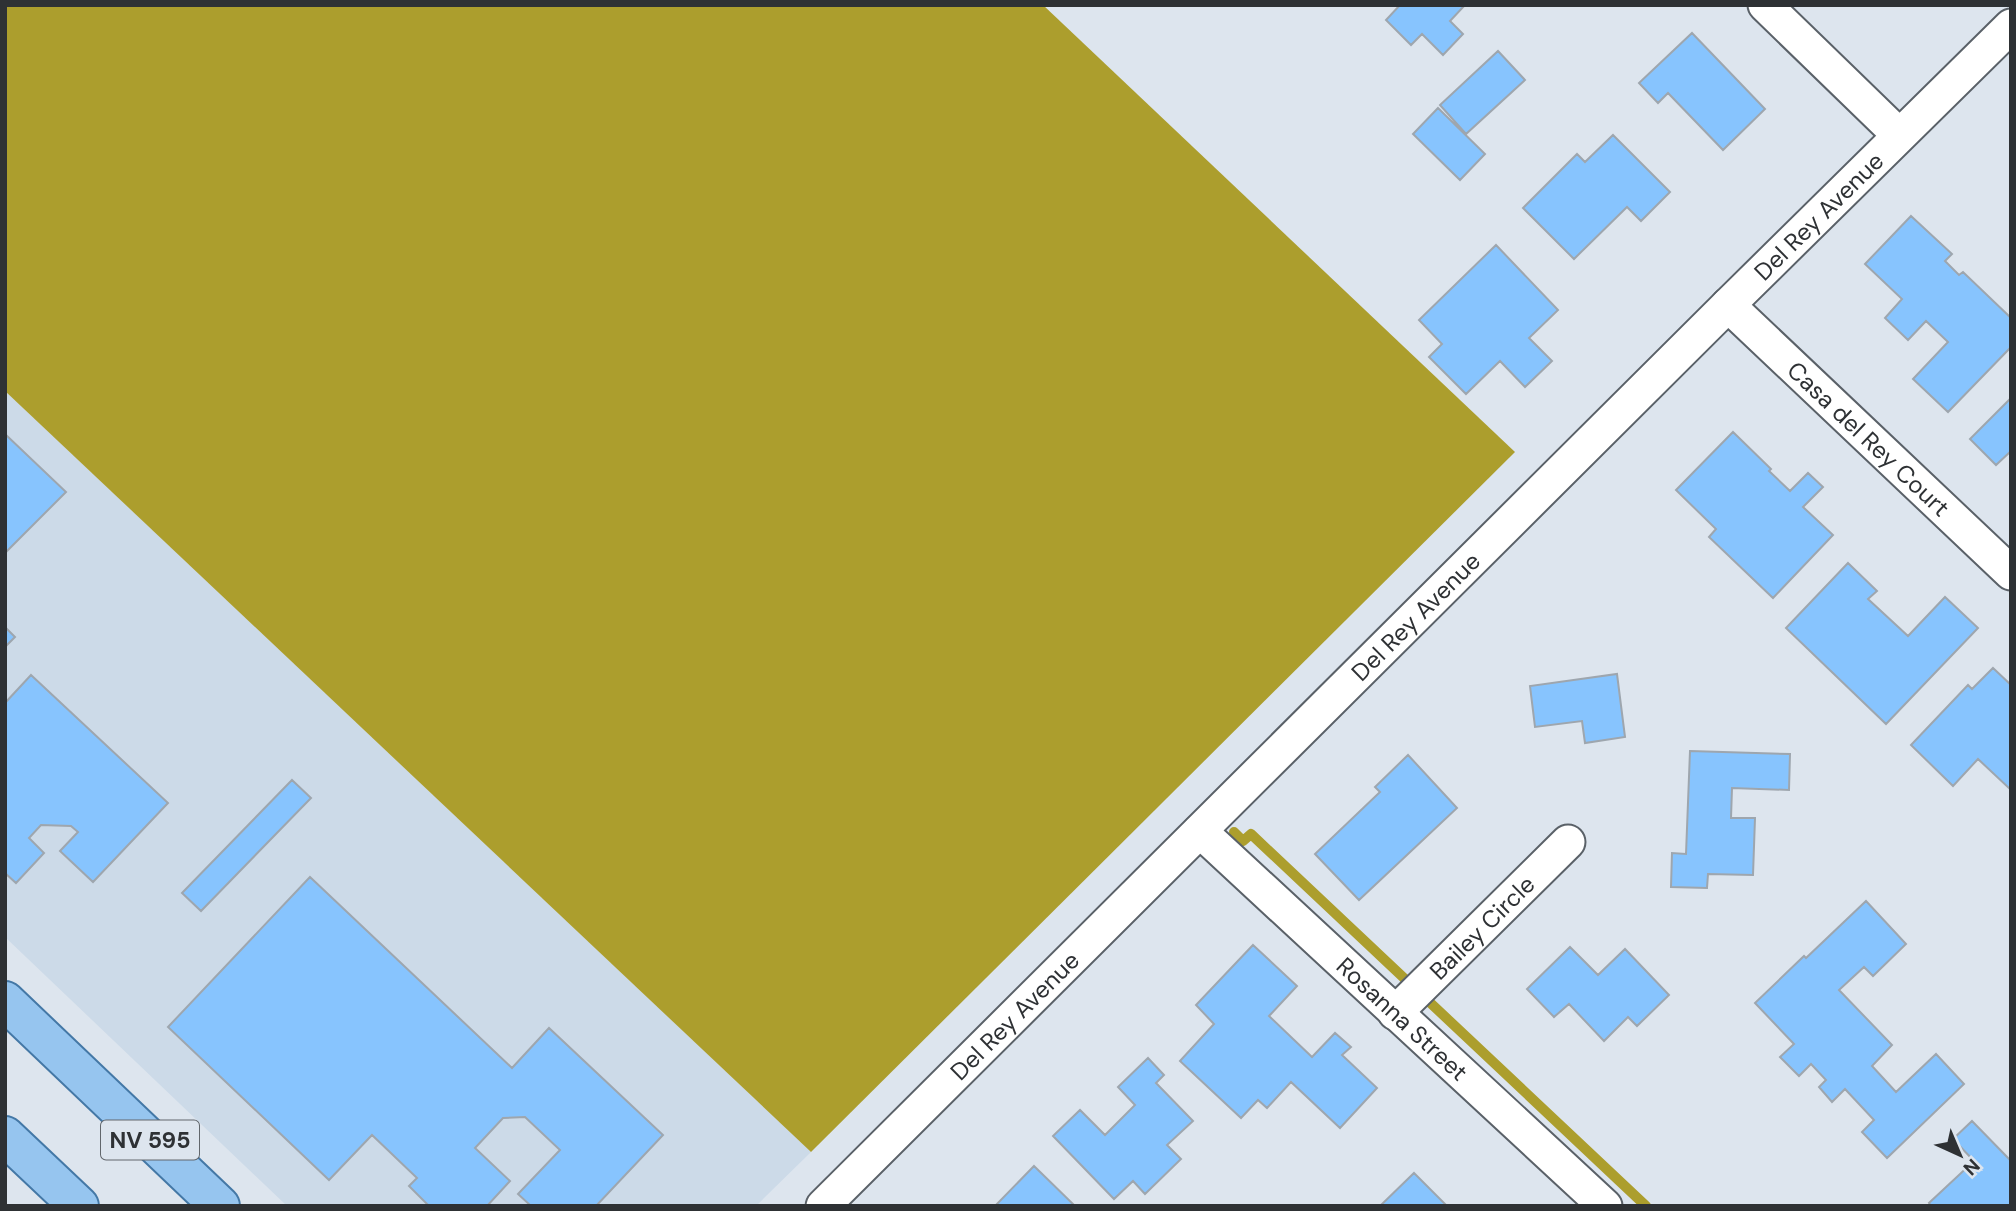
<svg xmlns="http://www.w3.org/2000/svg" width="2016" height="1211" font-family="'DM Sans',sans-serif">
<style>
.built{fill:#ccdae8}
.water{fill:#ac9e2d}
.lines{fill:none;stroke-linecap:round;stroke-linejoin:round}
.stream{stroke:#ac9e2d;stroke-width:10}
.building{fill:#87c4fe;stroke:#9ea6ae;stroke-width:2}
.minor-casing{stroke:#5a6168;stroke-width:37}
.primary-casing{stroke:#4478a6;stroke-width:42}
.minor{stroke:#fff;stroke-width:33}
.primary{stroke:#96c5ef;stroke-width:38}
.labels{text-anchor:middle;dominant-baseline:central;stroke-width:6;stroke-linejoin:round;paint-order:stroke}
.shield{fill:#dde5ee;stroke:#62676c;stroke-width:2}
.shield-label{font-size:23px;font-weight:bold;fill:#2e3134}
.street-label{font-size:24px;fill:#2e3134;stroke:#dde5ee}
</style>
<rect width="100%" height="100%" fill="#dde5ee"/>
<!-- built -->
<path class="built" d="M 5,391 L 811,1152 L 756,1206 L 287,1206 L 5,937 Z"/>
<!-- water -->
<path class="water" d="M 5,5 L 1043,5 L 1515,452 L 811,1152 L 5,391 Z"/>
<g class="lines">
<!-- stream -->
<path class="stream" d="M 1234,832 L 1243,841 L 1251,834 L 1646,1206"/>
</g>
<!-- building -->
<path class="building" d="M 1400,5 L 1465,5 L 1450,21 L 1463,34 L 1443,55 L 1422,34 L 1411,45 L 1386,20 Z
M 1692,33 L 1765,109 L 1723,150 L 1668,93 L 1658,103 L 1639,83 Z
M 1498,51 L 1525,80 L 1466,134 L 1440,105 Z
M 1438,108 L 1485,154 L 1460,180 L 1413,134 Z
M 1613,135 L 1670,192 L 1641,221 L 1627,207 L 1574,259 L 1523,208 L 1577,154 L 1585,162 Z
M 1911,216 L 1952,254 L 1945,261 L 1959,275 L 1963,272 L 2011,318 L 2011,347 L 1948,412 L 1913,379 L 1948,342 L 1926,321 L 1908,340 L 1885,318 L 1902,299 L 1865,264 Z
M 1496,245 L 1558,310 L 1529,338 L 1552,361 L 1525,387 L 1500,361 L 1466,394 L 1429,357 L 1442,344 L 1419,320 Z
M 2011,398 L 2011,451 L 1996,465 L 1970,439 Z
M 1733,432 L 1771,469 L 1769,471 L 1790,491 L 1808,473 L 1823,487 L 1803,507 L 1833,535 L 1773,598 L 1709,537 L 1716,529 L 1676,490 Z
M 5,434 L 66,492 L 5,553 Z
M 1848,563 L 1877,591 L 1868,599 L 1908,636 L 1945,597 L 1978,628 L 1886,724 L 1786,628 Z
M 5,627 L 15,637 L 5,647 Z
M 1993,668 L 2011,685 L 2011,790 L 1978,759 L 1953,786 L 1911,745 L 1968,685 L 1972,689 Z
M 1617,674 L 1625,737 L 1585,743 L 1582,721 L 1535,727 L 1530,686 Z
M 31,675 L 168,803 L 93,882 L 60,851 L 78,832 L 71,826 L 41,825 L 29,838 L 44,853 L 16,883 L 5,873 L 5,703 Z
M 1690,751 L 1790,754 L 1789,790 L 1732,788 L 1731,818 L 1755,818 L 1753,875 L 1708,874 L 1707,888 L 1671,887 L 1672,853 L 1686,854 Z
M 1408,755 L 1457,808 L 1359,900 L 1315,854 L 1380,792 L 1375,787 Z
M 292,780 L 311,798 L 201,911 L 182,893 Z
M 310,877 L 512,1068 L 549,1028 L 663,1135 L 596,1206 L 531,1206 L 518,1194 L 560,1150 L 525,1117 L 503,1118 L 475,1148 L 510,1181 L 487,1206 L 429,1206 L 409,1186 L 417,1178 L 372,1135 L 329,1180 L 168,1027 Z
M 1866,901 L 1906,944 L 1873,976 L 1864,967 L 1839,990 L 1892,1045 L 1872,1066 L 1896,1092 L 1936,1054 L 1964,1084 L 1887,1158 L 1862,1132 L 1874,1120 L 1845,1089 L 1832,1102 L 1819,1087 L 1826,1080 L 1811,1064 L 1799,1076 L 1780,1057 L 1794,1044 L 1755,1003 L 1804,956 L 1806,958 Z
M 1253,945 L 1297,986 L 1269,1016 L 1312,1057 L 1335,1033 L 1351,1047 L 1342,1055 L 1377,1088 L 1340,1128 L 1291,1082 L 1267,1108 L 1258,1100 L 1241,1118 L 1180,1061 L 1214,1024 L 1196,1005 Z
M 1570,947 L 1598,975 L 1625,949 L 1669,995 L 1637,1026 L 1628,1017 L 1604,1041 L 1569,1004 L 1554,1017 L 1527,989 Z
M 1148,1058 L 1164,1075 L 1156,1083 L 1193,1121 L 1167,1145 L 1181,1159 L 1145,1194 L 1133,1181 L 1114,1199 L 1053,1136 L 1080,1110 L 1105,1135 L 1135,1105 L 1118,1087 Z
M 1972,1121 L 2011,1161 L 2011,1206 L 1931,1206 L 1929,1203 L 1974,1161 L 1953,1139 Z
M 1034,1166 L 1075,1206 L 995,1206 Z
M 1414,1173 L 1447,1206 L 1380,1206 Z"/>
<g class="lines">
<!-- minor casing -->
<g class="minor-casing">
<g id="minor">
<path d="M 1765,5 L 1899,135"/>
<path id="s1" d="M 1728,305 L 2011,573"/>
<path id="s2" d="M 1200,831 L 1605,1206"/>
<path id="s3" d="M 1395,1013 L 1568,842"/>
<path id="s4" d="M 823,1206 L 1728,305 L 2011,26"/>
</g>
</g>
<!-- primary casing -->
<g class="primary-casing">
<path id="primary" d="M 5,1001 L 220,1206
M 5,1136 L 79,1206"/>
</g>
<!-- minor -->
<use href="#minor" class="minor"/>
<!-- primary -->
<use href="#primary" class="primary"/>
</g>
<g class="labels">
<!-- shield labels -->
<rect class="shield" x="101" y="1120.5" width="98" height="39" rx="5"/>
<g class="shield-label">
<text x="150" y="1140">NV 595</text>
</g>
<!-- street labels -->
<g class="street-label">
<text stroke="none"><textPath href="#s4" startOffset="1404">Del Rey Avenue</textPath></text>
<text stroke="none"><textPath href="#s1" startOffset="194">Casa del Rey Court</textPath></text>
<text stroke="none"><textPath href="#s4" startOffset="836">Del Rey Avenue</textPath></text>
<text stroke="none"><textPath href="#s3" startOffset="122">Bailey Circle</textPath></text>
<text stroke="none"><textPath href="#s4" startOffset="270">Del Rey Avenue</textPath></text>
<text stroke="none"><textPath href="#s2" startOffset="276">Rosanna Street</textPath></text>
</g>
</g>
<!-- border -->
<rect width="2016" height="1211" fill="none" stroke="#2e3134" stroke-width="14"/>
<!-- north arrow -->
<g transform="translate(1960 1155) rotate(136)" stroke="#dde5ee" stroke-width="5" paint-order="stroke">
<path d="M0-5L12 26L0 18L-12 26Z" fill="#2e3134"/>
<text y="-10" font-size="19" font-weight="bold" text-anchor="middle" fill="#2e3134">N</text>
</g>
</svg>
